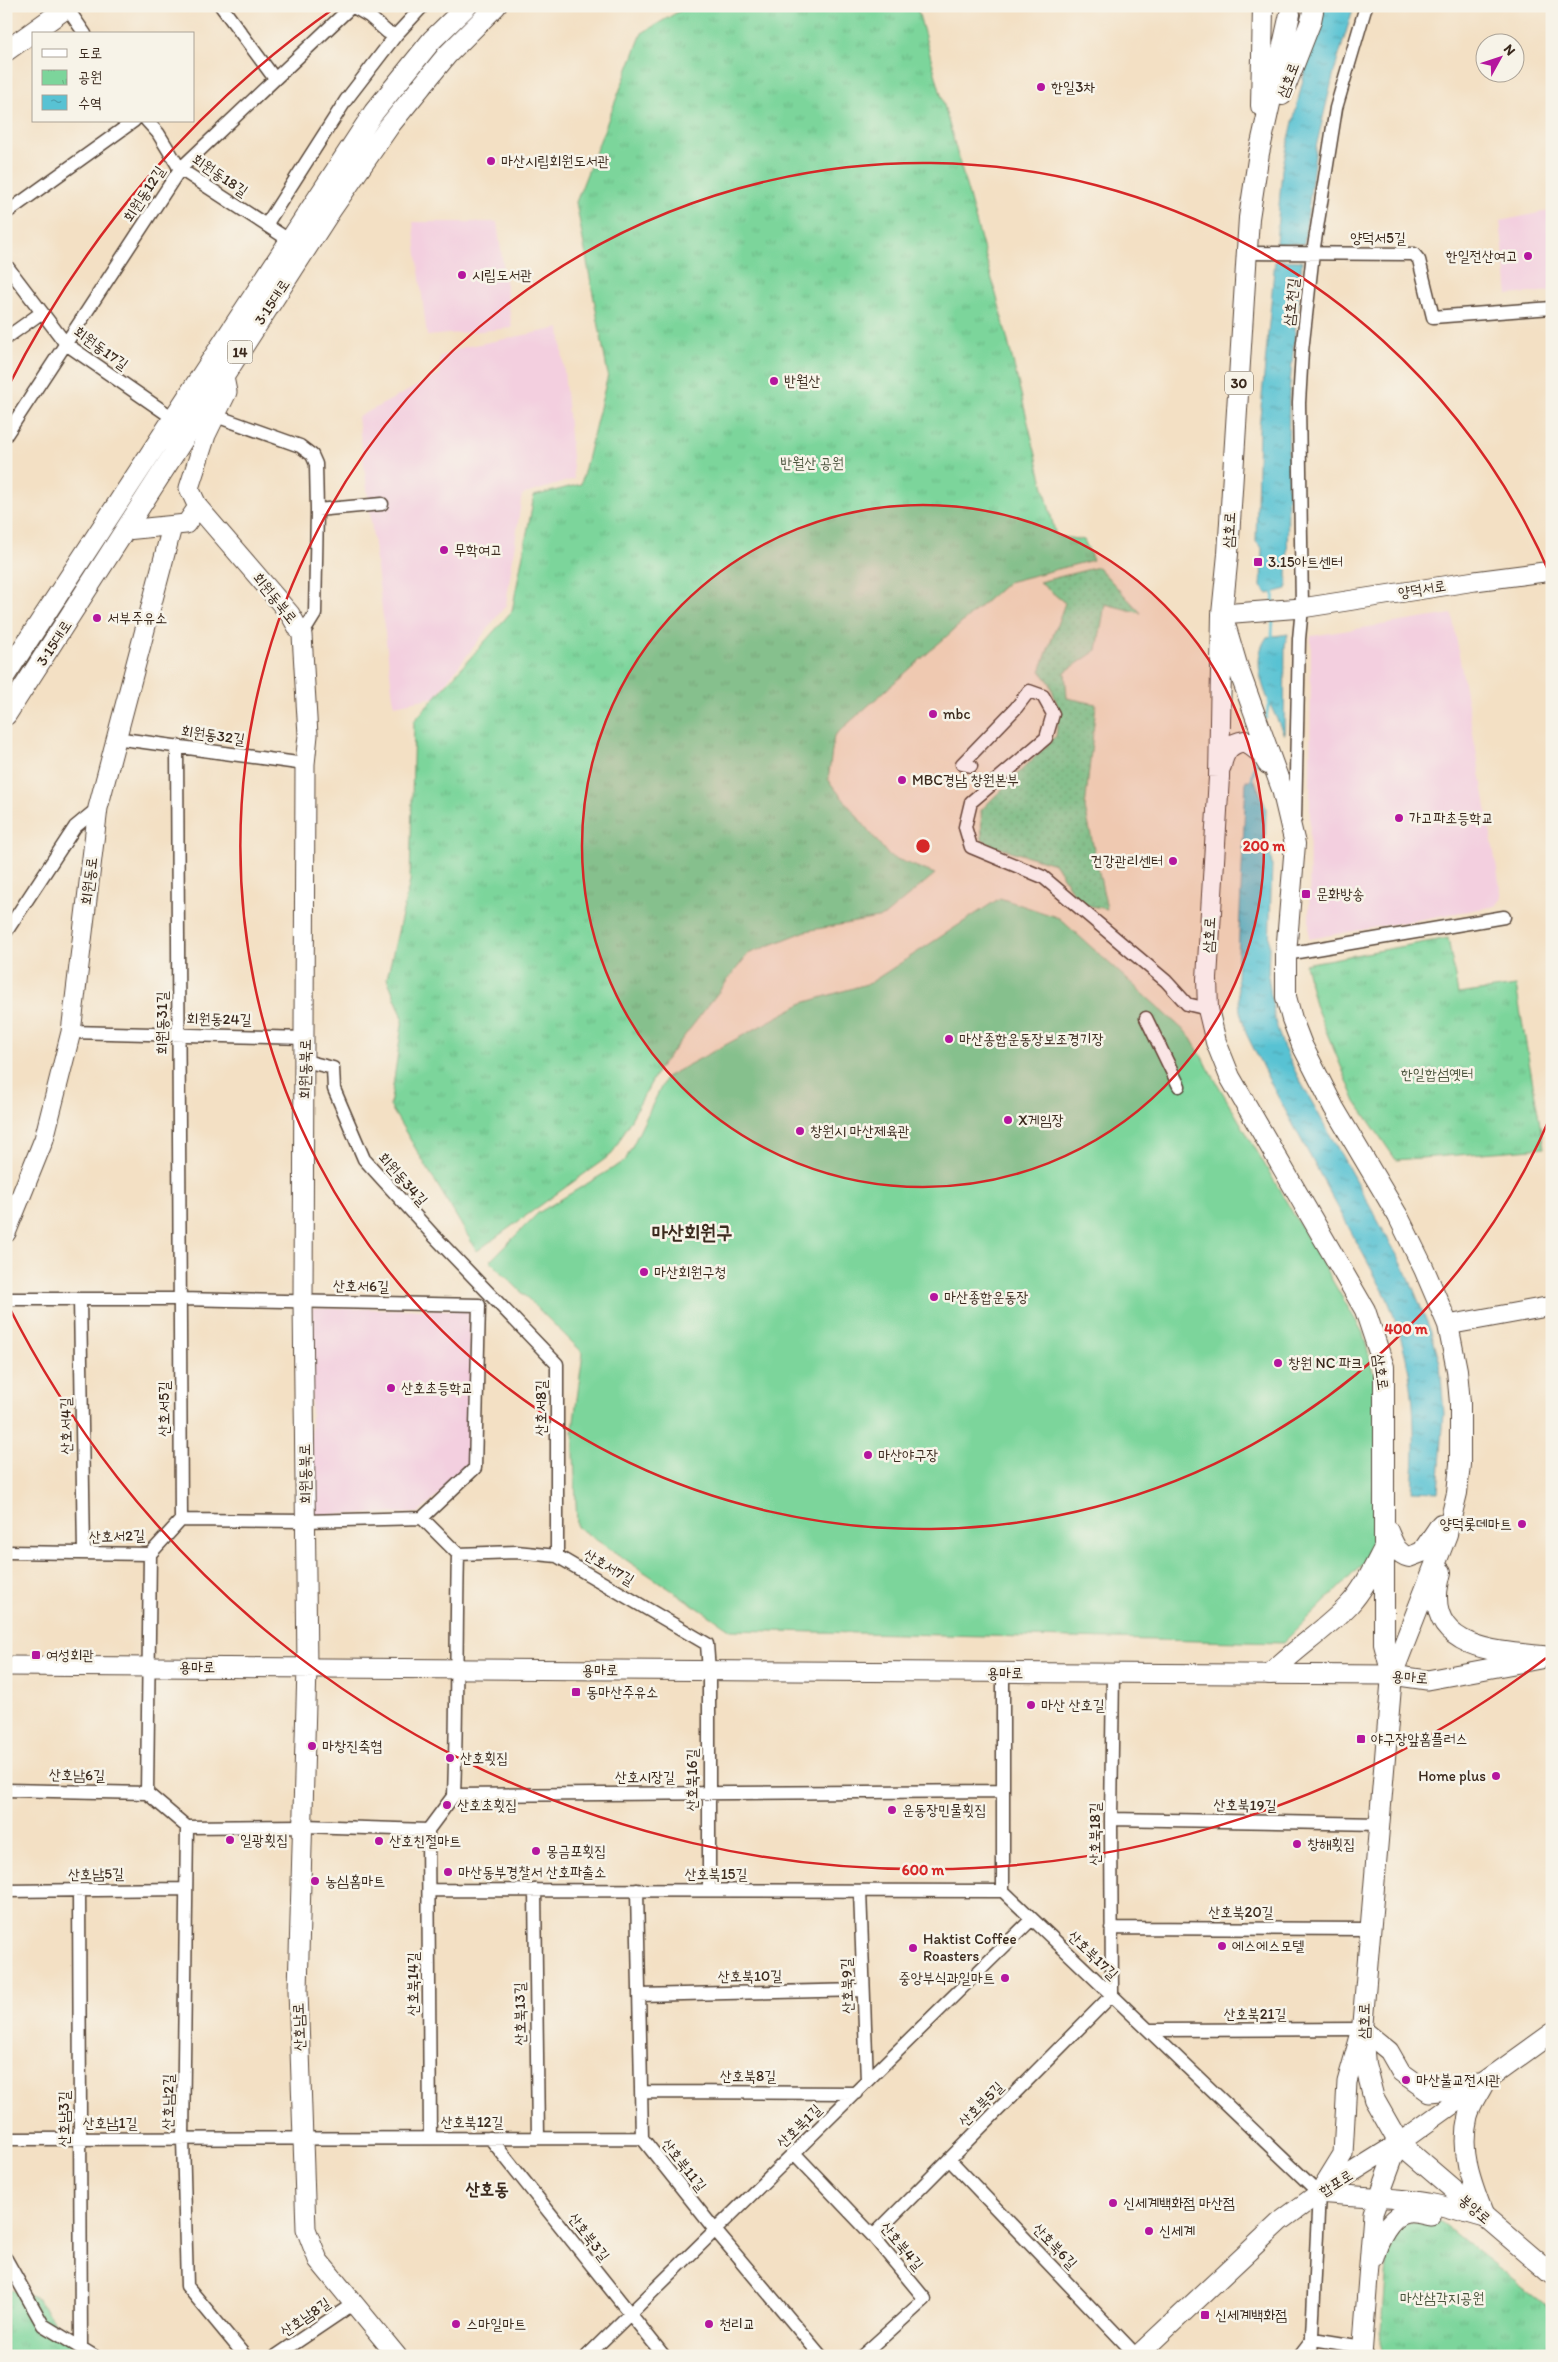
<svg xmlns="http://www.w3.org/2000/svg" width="1558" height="2362" font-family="Itim,'Poor Story',sans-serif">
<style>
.built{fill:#f3cfdf}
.grass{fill:url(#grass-dots);stroke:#5c805c}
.park{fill:url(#park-tufts);stroke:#5c805c}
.pitch{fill:#7cd59b;stroke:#5c805c}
.water{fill:url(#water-ripples);stroke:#4a7678}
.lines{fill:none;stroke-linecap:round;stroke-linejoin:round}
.stream{stroke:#58c2d3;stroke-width:3}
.street-casing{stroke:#574537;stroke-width:15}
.secondary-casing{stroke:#574537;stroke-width:21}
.primary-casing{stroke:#574537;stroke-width:22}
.street{stroke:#fff;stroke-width:12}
.secondary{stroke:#fff;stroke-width:19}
.primary{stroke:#fff;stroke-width:20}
.ring{fill:none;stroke:#d62828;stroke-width:2.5}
.poi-dot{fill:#b5179e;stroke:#f7f3e8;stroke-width:2}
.labels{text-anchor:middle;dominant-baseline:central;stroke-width:5;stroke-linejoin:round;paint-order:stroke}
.shield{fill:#f7f3e8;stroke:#73665b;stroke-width:1}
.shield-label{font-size:14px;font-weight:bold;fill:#3b2a1e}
.street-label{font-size:15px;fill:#3b2a1e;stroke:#f7f3e8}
.poi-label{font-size:15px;fill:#3b2a1e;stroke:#f7f3e8;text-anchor:start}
.park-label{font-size:15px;fill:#4b553d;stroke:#f7f3e8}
.quarter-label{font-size:18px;font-weight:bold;fill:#3b2a1e;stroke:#f7f3e8}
.district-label{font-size:20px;font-weight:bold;fill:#3b2a1e;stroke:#f7f3e8}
.centre{fill:#d62828;stroke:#f7f3e8;stroke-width:2.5}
.ring-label{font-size:15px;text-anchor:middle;font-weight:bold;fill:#d62828;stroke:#f7f3e8;stroke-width:5;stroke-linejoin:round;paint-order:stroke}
</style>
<defs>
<pattern id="grass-dots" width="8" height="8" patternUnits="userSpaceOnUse" patternTransform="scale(1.25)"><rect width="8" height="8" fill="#7cd59b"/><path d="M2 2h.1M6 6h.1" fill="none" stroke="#6cb785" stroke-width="1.8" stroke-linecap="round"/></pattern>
<pattern id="park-tufts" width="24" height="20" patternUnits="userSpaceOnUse" patternTransform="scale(1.25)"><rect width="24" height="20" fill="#7cd59b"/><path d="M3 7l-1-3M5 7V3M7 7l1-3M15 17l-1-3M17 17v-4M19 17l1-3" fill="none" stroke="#6cb785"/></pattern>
<pattern id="water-ripples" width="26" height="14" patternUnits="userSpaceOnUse" patternTransform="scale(1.25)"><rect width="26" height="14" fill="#58c2d3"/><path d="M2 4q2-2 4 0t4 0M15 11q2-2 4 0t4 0" fill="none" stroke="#4a9eab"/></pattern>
</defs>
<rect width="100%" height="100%" fill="#f7f3e8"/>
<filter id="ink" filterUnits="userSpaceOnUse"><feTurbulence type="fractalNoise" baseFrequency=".02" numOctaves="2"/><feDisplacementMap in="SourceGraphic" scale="10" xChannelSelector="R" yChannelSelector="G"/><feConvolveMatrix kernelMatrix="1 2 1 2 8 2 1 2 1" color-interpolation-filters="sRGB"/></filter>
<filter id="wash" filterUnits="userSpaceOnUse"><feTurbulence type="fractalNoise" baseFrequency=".0096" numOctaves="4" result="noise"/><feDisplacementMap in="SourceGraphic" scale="20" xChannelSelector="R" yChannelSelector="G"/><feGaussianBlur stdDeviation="1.12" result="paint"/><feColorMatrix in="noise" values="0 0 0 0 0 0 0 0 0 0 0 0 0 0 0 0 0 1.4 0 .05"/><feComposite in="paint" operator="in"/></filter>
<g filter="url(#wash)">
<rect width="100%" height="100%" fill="#f3e0c4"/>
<!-- built -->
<path class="built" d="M 1552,208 L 1552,291 L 1508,295 L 1500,221 L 1548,211 Z
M 413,222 L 497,222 L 512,328 L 427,336 Z
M 560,328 L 574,479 L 522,495 L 506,605 L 435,697 L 394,705 L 358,417 L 440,374 L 440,357 L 464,347 Z
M 1452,614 L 1502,898 L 1496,906 L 1309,939 L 1311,636 Z
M 312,1308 L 470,1310 L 470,1466 L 419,1513 L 310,1515 Z"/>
<!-- grass -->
<path class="grass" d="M 1098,567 L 1141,613 L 1105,604 L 1097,650 L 1065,672 L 1067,698 L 1096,704 L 1085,808 L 1107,909 L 1080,904 L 1055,864 L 993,846 L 982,839 L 981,810 L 1056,736 L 1059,711 L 1050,683 L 1040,671 L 1065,603 L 1039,582 Z"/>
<!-- park -->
<path class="park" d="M 688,6 L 908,6 L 918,11 L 999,305 L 1056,536 L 1084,540 L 1093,560 L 1008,582 L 834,736 L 828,780 L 889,856 L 935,874 L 883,917 L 806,931 L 748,954 L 658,1070 L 612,1154 L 477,1251 L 390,1106 L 403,1018 L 387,978 L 410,881 L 414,721 L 512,611 L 534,496 L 581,484 L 608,375 L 576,202 L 642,33 Z
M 1448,938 L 1458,994 L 1516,986 L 1544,1148 L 1396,1160 L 1356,1102 L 1315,1005 L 1305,964 Z
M 1435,2218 L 1552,2311 L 1552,2356 L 1380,2356 L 1390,2225 Z
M 6,2287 L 37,2299 L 82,2356 L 6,2356 Z"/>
<!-- pitch -->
<path class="pitch" d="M 1000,898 L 1059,918 L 1189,1035 L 1363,1333 L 1379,1395 L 1378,1549 L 1283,1643 L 731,1630 L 577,1527 L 573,1429 L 583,1353 L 490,1261 L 538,1213 L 625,1161 L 666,1077 L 803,1003 L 870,983 Z"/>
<!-- water -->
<path class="water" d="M 1323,6 L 1354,6 L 1334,72 L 1316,147 L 1304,244 L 1276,243 L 1282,169 L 1307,62 Z
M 1275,260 L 1302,261 L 1289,394 L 1287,589 L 1268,594 L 1261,587 L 1262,548 L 1256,542 L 1259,428 Z
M 1288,634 L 1285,645 L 1284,735 C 1272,706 1246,666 1267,637 Z
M 1246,780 L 1255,781 L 1266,808 L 1265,852 L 1270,852 L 1272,864 L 1268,976 L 1275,1021 L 1283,1046 L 1299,1079 L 1407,1273 L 1431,1332 L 1440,1363 L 1444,1414 L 1438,1492 L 1412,1491 C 1417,1418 1415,1367 1387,1298 L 1270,1082 L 1246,1033 L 1240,1011 L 1237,977 Z"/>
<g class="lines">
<!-- stream -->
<path class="stream" d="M 1273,604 L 1274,590
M 1272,639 L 1273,617
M 1266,718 L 1270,697
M 1251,784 L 1256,758"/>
</g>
</g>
<g filter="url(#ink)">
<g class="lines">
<!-- street casing -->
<g class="street-casing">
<path id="street" d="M 221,6 L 275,79
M 352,6 L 369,16 L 387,32 L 396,35 L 423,6
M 67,8 L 85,34
M 147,121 L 158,133 L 180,169 L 289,240
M 6,213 L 134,121
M 266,225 L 346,100 L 396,35
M 1248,253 L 1414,254 L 1419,260 L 1433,317 L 1552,308
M 6,265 L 66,344 L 173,418
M 6,338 L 41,313
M 216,416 L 300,446 L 312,455 L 316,464 L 317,510 L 315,614 L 302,635
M 6,435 L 180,169 L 352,6
M 317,510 L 382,504
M 115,738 L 305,764
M 177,746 L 181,1520
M 971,766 L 962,764 L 1016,708 L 1029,691 L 1043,696 L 1053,714 L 1046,738 L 971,802 L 965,827 L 971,847 L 1043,877 L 1166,981 L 1187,1004 L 1208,1009
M 1295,819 L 1299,639 L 1302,608 L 1299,403 L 1302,351 L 1313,253 L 1336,108 L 1366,6
M 6,932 L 75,827 L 98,808
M 1286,954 L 1504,917
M 1146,1018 L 1179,1086
M 71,1032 L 306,1038
M 305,1061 L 333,1068 L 334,1089 L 364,1159 L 434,1236 L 557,1364 L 557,1556
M 6,1299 L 180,1299 L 479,1305 L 475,1468 L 422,1518
M 80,1299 L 84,1553
M 6,1552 L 150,1554 L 181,1520 L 305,1521 L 422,1518 L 458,1554 C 456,1634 457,1714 454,1795
M 150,1554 L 147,1793 L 187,1827 L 304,1826 L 428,1830 L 454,1795
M 458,1554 L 516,1552 L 557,1556 L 707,1644 L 709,1671 L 709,1890
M 1003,1672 L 1003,1891 L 1319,2193 L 1311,2356
M 6,1790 L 147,1793
M 454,1795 L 1003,1791
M 1111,1819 L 1379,1824
M 187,1827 L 183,2139 L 187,2286 L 245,2356
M 428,1830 L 430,2138
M 79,1890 L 81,2347
M 429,1890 L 1003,1891
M 535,1890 L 538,2138
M 637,1890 L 642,2138 L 715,2230 L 821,2356
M 6,1891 L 186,1889
M 860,1891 L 867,2081
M 1111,1928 L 1371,1929
M 639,1995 L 862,1990
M 1149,2030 L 1362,2029
M 641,2092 L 856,2093
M 490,2138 L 664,2356
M 6,2139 L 642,2138
M 794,2153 L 873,2236 L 925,2299 L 862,2356
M 949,2159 L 1137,2356
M 873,2236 L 1112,1995 L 1111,1819 L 1113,1673
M 6,2259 L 43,2325 L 94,2356
M 276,2356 L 353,2304
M 587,2356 L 1032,1919
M 1300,2356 L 1313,2339 L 1363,2347"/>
</g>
<!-- secondary casing -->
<g class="secondary-casing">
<path id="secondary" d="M 224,377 L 227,392 L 206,435 L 189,488 L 198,507 L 290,614 L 302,635 L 308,735 L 305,764 L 303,1301 L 307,1668 L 298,1990 L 306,2229 L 318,2260 L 397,2356
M 126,530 L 186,524 L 198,507
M 1222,614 L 1302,608 L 1475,581 L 1552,571
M 6,1233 L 44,1139 L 71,1032 L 98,808 L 172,527
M 1448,1325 L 1552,1306
M 6,1666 L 1392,1675 L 1427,1680 L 1540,1659
M 1477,2084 L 1449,2090 L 1429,2092 L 1401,2072 L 1389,2051 L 1362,2029 L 1347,2082 L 1343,2154 L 1319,2193 C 1355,2197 1392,2196 1428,2203 C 1447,2206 1466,2213 1485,2218
M 1484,2084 C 1479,2094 1471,2105 1468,2116 C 1459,2153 1472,2185 1485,2218
M 1374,2257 C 1378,2242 1390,2214 1408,2213 C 1415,2212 1424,2215 1431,2216
M 1137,2356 L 1281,2221 L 1319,2193 L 1399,2143 L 1552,2033
M 1362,2356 L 1373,2213 L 1399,2143"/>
</g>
<!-- primary casing -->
<g class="primary-casing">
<path id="primary" d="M 1290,14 L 1259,153 L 1249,218 L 1228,554 L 1222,614 L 1219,777 L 1207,979 L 1208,1009 L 1216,1042 L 1230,1077 L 1365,1310 L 1384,1367 L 1384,1644 L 1392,1675
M 6,51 L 69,6
M 1282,95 L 1311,21 L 1314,6
M 1261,106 L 1263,6
M 1222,614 L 1237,665 L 1282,789 L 1295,844 L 1286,954 L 1286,997 L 1292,1019 L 1302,1045 L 1334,1108 L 1398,1216 L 1424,1269 L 1448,1325 L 1457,1370 L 1460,1403 L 1460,1464 L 1457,1493 L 1447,1534 L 1392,1675 L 1362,2029 L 1365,2064 L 1374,2099 L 1399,2143 L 1552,2274
M 6,674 L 374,112 L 432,40 L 467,6
M 6,715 L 331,210 L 390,125 L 447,55 L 496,6
M 1221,766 C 1224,751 1230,743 1245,741 L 1262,754 L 1268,764
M 1387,1529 C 1393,1542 1395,1553 1409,1557 L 1422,1552 L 1441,1524
M 1441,1572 C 1439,1580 1437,1588 1437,1595 C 1435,1654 1511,1652 1551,1657
M 1270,1674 C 1295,1649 1325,1630 1349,1605 C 1364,1589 1374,1567 1384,1548"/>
</g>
<!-- street -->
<use href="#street" class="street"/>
<!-- secondary -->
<use href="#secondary" class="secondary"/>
<!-- primary -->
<use href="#primary" class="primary"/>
</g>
</g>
<!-- distance rings -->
<circle cx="923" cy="846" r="341" fill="#d62828" fill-opacity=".12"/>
<g class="ring">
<circle cx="923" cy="846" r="341"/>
<path d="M1552 1113A683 683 0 1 1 1552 579"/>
<path d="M1546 1658A1024 1024 0 0 1 7 1303M7 389A1024 1024 0 0 1 336 7"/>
</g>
<!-- markers -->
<g class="poi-dot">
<circle cx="1041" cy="87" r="5"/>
<circle cx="491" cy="161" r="5"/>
<circle cx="1528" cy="256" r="5"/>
<circle cx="462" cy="275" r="5"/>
<circle cx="774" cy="381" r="5"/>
<circle cx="444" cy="550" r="5"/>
<rect x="1253" y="557" width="10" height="10" rx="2.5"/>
<circle cx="97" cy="618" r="5"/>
<circle cx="933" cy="714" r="5"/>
<circle cx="902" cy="780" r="5"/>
<circle cx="1399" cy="818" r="5"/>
<circle cx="1173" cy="861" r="5"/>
<rect x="1301" y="889" width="10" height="10" rx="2.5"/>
<circle cx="949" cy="1039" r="5"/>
<circle cx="1008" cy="1120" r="5"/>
<circle cx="800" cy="1131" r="5"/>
<circle cx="644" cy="1272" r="5"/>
<circle cx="934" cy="1297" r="5"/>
<circle cx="1278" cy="1363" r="5"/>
<circle cx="391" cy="1388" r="5"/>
<circle cx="868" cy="1455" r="5"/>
<circle cx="1522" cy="1524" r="5"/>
<rect x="31" y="1650" width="10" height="10" rx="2.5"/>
<rect x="571" y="1687" width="10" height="10" rx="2.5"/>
<circle cx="1031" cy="1705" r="5"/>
<rect x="1356" y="1734" width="10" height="10" rx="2.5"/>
<circle cx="312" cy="1746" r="5"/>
<circle cx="450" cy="1758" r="5"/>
<circle cx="1496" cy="1776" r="5"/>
<circle cx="447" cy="1805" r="5"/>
<circle cx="892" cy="1810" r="5"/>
<circle cx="230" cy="1840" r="5"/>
<circle cx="379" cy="1841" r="5"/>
<circle cx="1297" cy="1844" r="5"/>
<circle cx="536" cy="1851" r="5"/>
<circle cx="448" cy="1872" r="5"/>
<circle cx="315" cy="1881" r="5"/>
<circle cx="1222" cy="1946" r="5"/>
<circle cx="913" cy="1948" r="5"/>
<circle cx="1005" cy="1978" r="5"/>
<circle cx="1406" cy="2080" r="5"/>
<circle cx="1113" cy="2203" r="5"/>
<circle cx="1149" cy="2231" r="5"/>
<rect x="1200" y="2310" width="10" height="10" rx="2.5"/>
<circle cx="456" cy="2324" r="5"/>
<circle cx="709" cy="2324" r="5"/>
</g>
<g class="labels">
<!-- shield labels -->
<g class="shield">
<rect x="227.5" y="340.5" width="25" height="23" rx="4"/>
<rect x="1225" y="371.5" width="28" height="23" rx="4"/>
</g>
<g class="shield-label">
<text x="240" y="352">14</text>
<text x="1239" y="383">30</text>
</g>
<!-- street labels -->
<g class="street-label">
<text transform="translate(1288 80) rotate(-69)">삼호로</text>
<text transform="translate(220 175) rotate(34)">회원동18길</text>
<text transform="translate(144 194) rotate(-57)">회원동12길</text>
<text x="1378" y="238">양덕서5길</text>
<text transform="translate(272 302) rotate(-57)">3·15대로</text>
<text transform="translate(1291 302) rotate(-84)">삼호천길</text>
<text transform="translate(101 348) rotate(36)">회원동17길</text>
<text transform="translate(1229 530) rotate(-87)">삼호로</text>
<text transform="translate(1422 589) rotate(-9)">양덕서로</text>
<text transform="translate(275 598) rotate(51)">회원동북로</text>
<text transform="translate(54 643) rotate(-57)">3·15대로</text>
<text transform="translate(213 735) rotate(8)">회원동32길</text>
<text transform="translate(89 881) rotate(-83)">회원동로</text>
<text transform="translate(1209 935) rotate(-87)">삼호로</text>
<text transform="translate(219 1019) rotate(1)">회원동24길</text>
<text transform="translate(162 1023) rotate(-90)">회원동31길</text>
<text transform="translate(305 1069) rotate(-89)">회원동북로</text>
<text transform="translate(403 1179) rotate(48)">회원동34길</text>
<text transform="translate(361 1286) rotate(1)">산호서6길</text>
<text transform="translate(1381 1372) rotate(82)">삼호로</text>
<text transform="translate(541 1408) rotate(-90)">산호서8길</text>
<text transform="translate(164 1409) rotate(-90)">산호서5길</text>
<text transform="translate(66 1426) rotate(-91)">산호서4길</text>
<text transform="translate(305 1474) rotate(-91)">회원동북로</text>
<text transform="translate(117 1536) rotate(-2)">산호서2길</text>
<text transform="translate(609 1567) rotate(31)">산호서7길</text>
<text x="197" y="1667">용마로</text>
<text x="600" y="1670">용마로</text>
<text x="1005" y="1673">용마로</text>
<text transform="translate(1410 1677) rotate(4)">용마로</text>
<text transform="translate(77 1775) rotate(1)">산호남6길</text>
<text x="645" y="1777">산호시장길</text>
<text transform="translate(692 1780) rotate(-90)">산호북16길</text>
<text transform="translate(1245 1805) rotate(1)">산호북19길</text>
<text transform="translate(1095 1834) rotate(-90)">산호북18길</text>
<text transform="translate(96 1874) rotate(-1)">산호남5길</text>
<text x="716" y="1874">산호북15길</text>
<text x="1241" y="1912">산호북20길</text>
<text transform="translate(1093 1955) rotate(44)">산호북17길</text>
<text transform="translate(750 1976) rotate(-1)">산호북10길</text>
<text transform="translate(413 1984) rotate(-90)">산호북14길</text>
<text transform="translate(847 1986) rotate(-92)">산호북9길</text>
<text transform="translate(520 2014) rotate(-91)">산호북13길</text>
<text x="1255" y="2014">산호북21길</text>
<text transform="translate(1364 2021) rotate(-89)">삼호로</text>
<text transform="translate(299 2027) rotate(-92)">산호남로</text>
<text x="748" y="2076">산호북8길</text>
<text transform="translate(168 2102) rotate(-89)">산호남2길</text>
<text transform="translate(981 2104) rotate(-45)">산호북5길</text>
<text transform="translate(64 2119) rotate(-90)">산호남3길</text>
<text x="472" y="2122">산호북12길</text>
<text x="110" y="2123">산호남1길</text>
<text transform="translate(799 2126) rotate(-44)">산호북1길</text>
<text transform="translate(684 2165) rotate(52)">산호북11길</text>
<text transform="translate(1336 2183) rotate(-32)">합포로</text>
<text transform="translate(1475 2209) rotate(41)">봉양로</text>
<text transform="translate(589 2237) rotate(52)">산호북3길</text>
<text transform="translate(902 2246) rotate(50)">산호북4길</text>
<text transform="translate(1055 2246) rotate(46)">산호북6길</text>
<text transform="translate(305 2317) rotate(-34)">산호남8길</text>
</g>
<!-- poi labels -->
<g class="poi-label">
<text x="1051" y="87">한일3차</text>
<text x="501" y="161">마산시립회원도서관</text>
<text x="1518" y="256" text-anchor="end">한일전산여고</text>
<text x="472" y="275">시립도서관</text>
<text x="784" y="381">반월산</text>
<text x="454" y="550">무학여고</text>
<text x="1268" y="562">3.15아트센터</text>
<text x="107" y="618">서부주유소</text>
<text x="943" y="714">mbc</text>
<text x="912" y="780">MBC경남 창원본부</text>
<text x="1409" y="818">가고파초등학교</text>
<text x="1163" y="861" text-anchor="end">건강관리센터</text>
<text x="1316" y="894">문화방송</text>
<text x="959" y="1039">마산종합운동장보조경기장</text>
<text x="1018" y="1120">X게임장</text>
<text x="810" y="1131">창원시 마산제육관</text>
<text x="654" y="1272">마산회원구청</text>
<text x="944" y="1297">마산종합운동장</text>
<text x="1288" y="1363">창원 NC 파크</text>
<text x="401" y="1388">산호초등학교</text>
<text x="878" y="1455">마산야구장</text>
<text x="1512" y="1524" text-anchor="end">양덕롯데마트</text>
<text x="46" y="1655">여성회관</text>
<text x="586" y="1692">동마산주유소</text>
<text x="1041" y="1705">마산 산호길</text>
<text x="1371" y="1739">야구장앞홈플러스</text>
<text x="322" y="1746">마창진축협</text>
<text x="460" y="1758">산호횟집</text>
<text x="1486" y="1776" text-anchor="end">Home plus</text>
<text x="457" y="1805">산호초횟집</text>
<text x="902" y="1810">운동장민물횟집</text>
<text x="240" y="1840">일광횟집</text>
<text x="389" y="1841">산호친절마트</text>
<text x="1307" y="1844">창해횟집</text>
<text x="546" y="1851">몽금포횟집</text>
<text x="458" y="1872">마산동부경찰서 산호파출소</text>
<text x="325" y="1881">농심홈마트</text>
<text x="923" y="1939">Haktist Coffee<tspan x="923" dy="17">Roasters</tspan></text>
<text x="1232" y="1946">에스에스모텔</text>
<text x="995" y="1978" text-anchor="end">중앙부식과일마트</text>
<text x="1416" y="2080">마산불교전시관</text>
<text x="1123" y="2203">신세계백화점 마산점</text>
<text x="1159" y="2231">신세계</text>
<text x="1215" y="2315">신세계백화점</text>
<text x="466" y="2324">스마일마트</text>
<text x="719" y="2324">천리교</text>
</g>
<!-- park labels -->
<g class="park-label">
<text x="812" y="463">반월산 공원</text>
<text x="1437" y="1074">한일합섬옛터</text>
<text x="1442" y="2298">마산삼각지공원</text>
</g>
<!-- quarter labels -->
<g class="quarter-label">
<text x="487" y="2189">산호동</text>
</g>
<!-- district labels -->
<g class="district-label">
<text x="692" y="1232">마산회원구</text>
</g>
</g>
<circle cx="923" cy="846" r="8" class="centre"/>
<g class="ring-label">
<text x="1264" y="851">200 m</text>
<text x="1406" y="1334">400 m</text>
<text x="923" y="1875">600 m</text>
</g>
<!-- margin -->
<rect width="1558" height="2362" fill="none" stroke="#f7f3e8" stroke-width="25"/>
<!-- legend -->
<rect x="32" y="32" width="162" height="90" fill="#f7f3e8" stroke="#aca397"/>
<rect x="42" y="49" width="25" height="8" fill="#ffffff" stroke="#aca397"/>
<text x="78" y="58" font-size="15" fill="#3b2a1e">도로</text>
<rect x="42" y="70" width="25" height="15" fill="url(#park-tufts)" stroke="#aca397"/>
<text x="78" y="82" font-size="15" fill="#3b2a1e">공원</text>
<rect x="42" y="95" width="25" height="15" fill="url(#water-ripples)" stroke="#aca397"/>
<text x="78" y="108" font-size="15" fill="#3b2a1e">수역</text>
<!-- north arrow -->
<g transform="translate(1500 58) rotate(50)"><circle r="24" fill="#f7f3e8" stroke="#aca397"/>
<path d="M0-4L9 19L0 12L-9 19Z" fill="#b5179e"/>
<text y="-8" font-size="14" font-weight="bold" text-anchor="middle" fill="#3b2a1e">N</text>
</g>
</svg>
